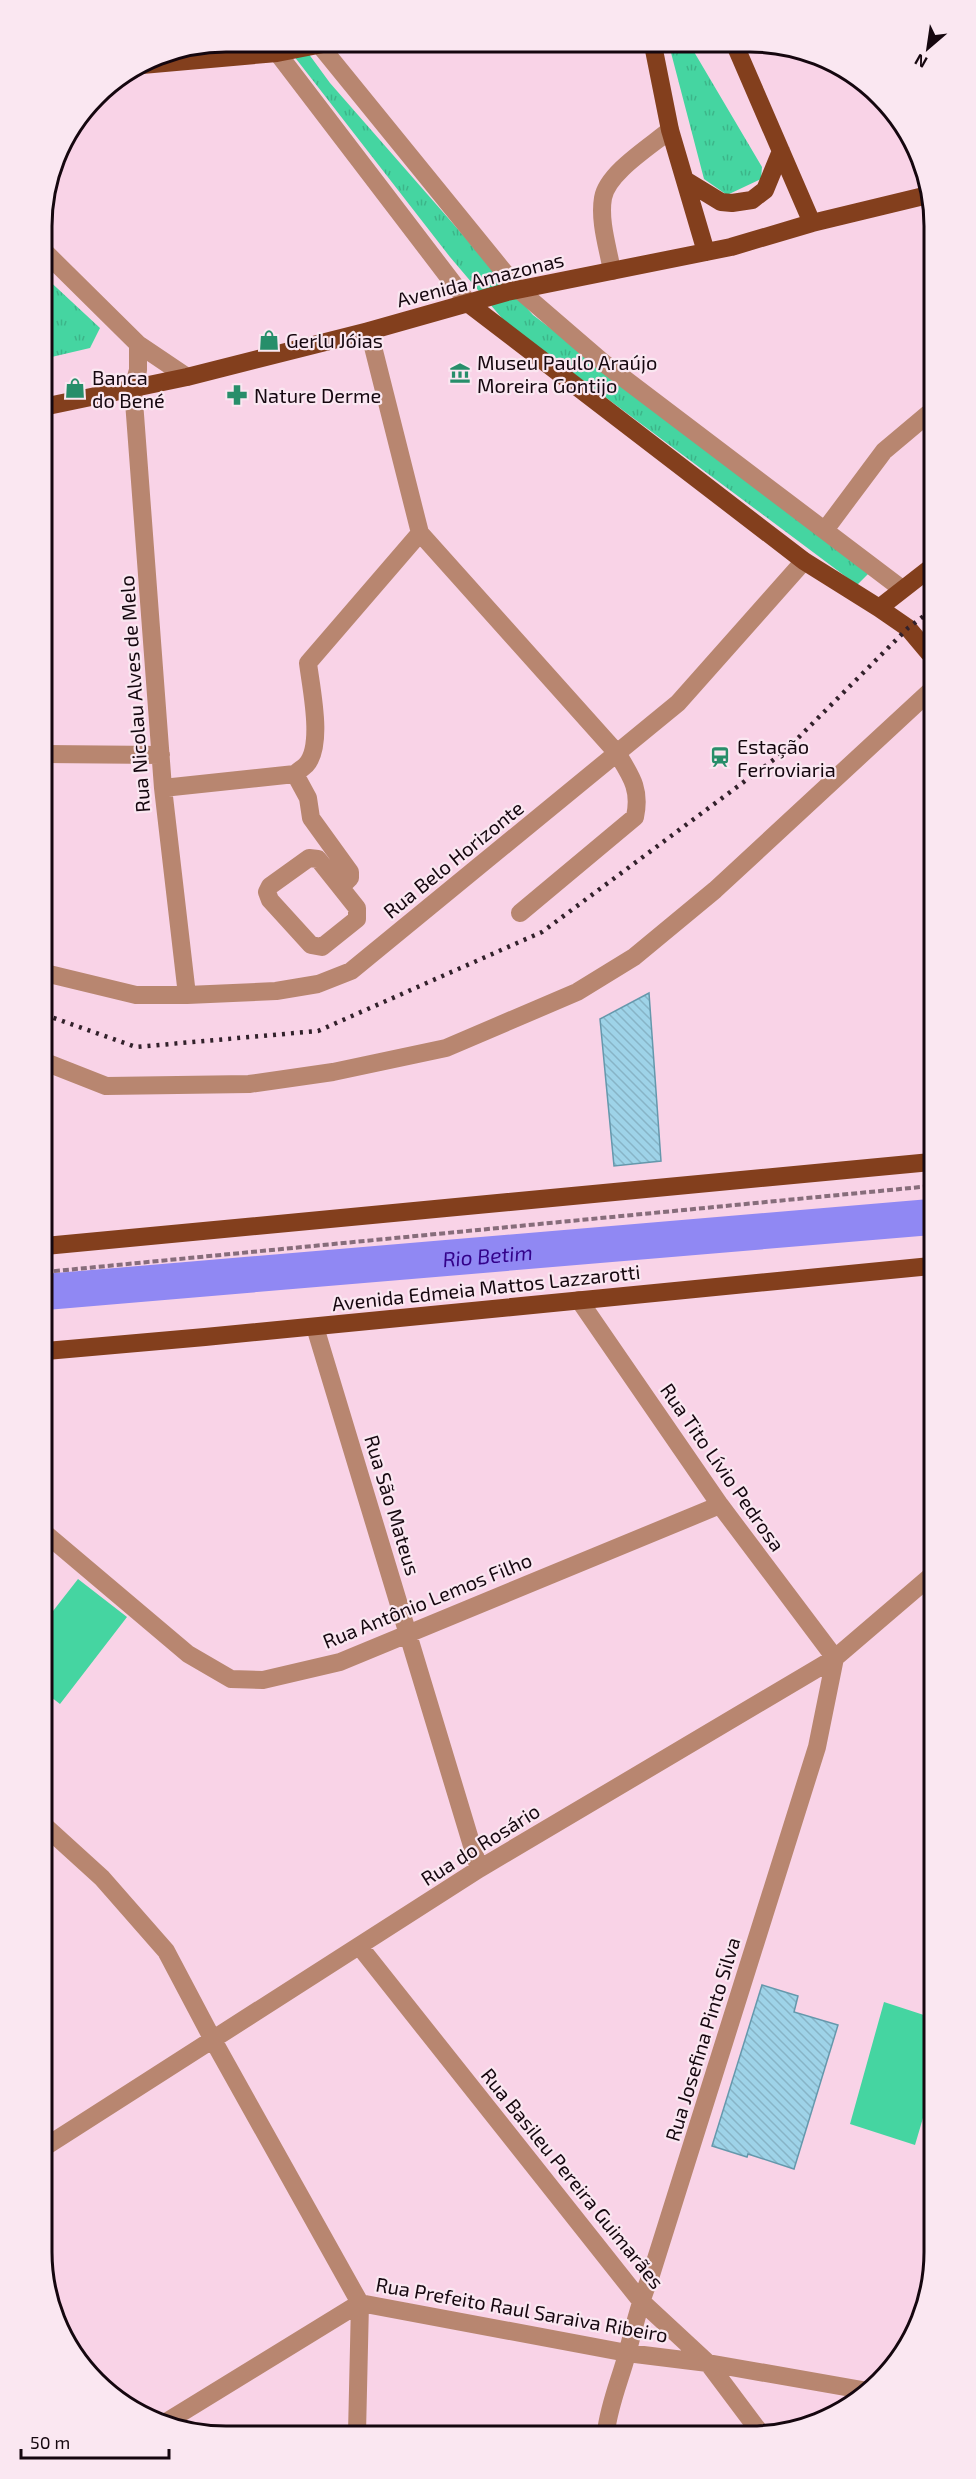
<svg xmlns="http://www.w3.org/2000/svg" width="976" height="2479" font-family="'Exo 2',sans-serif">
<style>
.grass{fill:url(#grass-tufts)}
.pitch{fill:#45d5a1}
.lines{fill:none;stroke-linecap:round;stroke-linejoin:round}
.river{stroke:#9088f3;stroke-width:36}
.building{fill:url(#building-back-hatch);stroke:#6598ac;stroke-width:1.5}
.path{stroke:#876d7b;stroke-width:4;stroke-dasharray:6 3;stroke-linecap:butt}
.minor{stroke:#b88670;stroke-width:18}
.major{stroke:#833f1d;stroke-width:18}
.rail{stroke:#32212b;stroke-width:4.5;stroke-dasharray:3 6;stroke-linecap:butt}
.labels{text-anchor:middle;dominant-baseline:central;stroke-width:4.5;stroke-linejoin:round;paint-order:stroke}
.street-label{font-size:20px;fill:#15070f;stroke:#fae7f1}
.poi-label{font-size:20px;fill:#15070f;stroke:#fae7f1;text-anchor:start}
.water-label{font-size:21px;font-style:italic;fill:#33028a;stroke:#fae7f1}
.rim{fill:none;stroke:#15070f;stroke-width:3}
</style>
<defs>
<pattern id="grass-tufts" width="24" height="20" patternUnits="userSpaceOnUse" patternTransform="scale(1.5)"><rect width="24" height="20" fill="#45d5a1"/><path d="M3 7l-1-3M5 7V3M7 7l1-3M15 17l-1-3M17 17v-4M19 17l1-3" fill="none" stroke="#3cb589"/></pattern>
<pattern id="building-back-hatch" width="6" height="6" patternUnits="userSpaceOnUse" patternTransform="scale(1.5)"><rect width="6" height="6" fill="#9ed3e8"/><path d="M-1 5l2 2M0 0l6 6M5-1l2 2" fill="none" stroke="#87b4c6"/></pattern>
</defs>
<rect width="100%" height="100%" fill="#f9d3e7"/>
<!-- grass -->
<path class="grass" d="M 283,42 L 300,42 L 330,83 L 533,315 L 871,571 L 857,585 L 506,323 L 450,257 Z
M 669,45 L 690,45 L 762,167 L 761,179 L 727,195 L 704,179 Z
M 43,275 L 100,328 L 90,348 L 43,359 Z"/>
<!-- pitch -->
<path class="pitch" d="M 78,1579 L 127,1617 L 60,1704 L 47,1694 L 46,1620 Z
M 884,2002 L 933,2018 L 933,2084 L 915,2145 L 850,2124 Z"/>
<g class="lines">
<!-- river -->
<path class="river" id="s1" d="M 45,1292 L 931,1217"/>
</g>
<!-- building -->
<path class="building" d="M 649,993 L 661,1161 L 614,1166 L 600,1019 Z
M 762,1985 L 798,1996 L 794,2012 L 838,2025 L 794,2169 L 748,2154 L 747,2157 L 712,2146 Z"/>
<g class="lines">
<!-- path -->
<path class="path" d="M 45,1272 L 931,1186"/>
<!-- minor -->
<path class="minor" d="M 269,42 L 469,304
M 318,43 L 518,289 L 605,364 L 902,589
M 43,250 L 138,344 L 187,377
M 612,271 C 608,248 599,221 603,198 C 607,173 651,146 670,130
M 369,331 L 420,533 L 617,753 C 631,776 641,789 635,817 L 520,913
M 138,344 L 138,370 L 133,388 L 163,788 L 187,995
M 825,530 L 884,451 L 928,414
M 44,754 L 161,755
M 295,774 L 308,798 L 311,818 L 350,872 L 350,878 L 341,887
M 163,788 L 295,774 C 298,771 303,768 306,765 C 324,746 311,688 308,663 L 420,533
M 309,858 L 318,859 L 357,908 L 357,919 L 322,947 L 311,945 L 270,900 L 267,892 L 270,886 Z
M 45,973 L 136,995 L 187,995 L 276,991 L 318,984 L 351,971 L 678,703 L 804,561
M 45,1062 L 106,1086 L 249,1084 L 333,1072 L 446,1048 L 577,992 L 634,957 L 715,890 L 929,692
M 579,1300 L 720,1505 L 835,1658 L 817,1747 L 650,2278 C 639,2303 634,2328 627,2354 C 620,2380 609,2405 606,2432
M 315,1327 L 479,1869
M 46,1534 L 188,1654 L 231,1679 L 263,1680 L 340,1662 L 720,1505
M 47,1828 L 102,1878 L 166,1951 L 213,2040 L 360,2303 L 357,2433
M 360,1947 L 640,2300 L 708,2363 L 759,2431
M 48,2145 L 479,1869 L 835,1658 L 932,1575
M 163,2424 L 360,2303 L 627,2353 L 708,2363 L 868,2391"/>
<!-- major -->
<path class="major" d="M 653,45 L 670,130 L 706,252
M 735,45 L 812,223
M 142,65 L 277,53 L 328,43
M 685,180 L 721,202 L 732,203 L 752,200 L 765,190 L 781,151
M 469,304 L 804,561 L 879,608 L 908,628 L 929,653
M 43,407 L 187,377 L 369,331 L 507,292 L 731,247 L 812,223 L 928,195
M 879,608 L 929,569
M 45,1246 L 931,1162
M 46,1351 L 205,1337 L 931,1266"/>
<!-- rail -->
<path class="rail" d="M 45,1015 L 136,1047 L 318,1031 L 542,932 L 784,752 L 908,628 L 929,612"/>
</g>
<!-- icons -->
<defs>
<g id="shop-bare" transform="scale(1.62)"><path d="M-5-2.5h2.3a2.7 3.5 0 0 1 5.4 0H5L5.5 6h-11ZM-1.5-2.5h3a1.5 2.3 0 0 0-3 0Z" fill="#278e6a" stroke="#fae7f1" stroke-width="2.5" paint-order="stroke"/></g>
<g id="museum-bare" transform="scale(1.62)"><path d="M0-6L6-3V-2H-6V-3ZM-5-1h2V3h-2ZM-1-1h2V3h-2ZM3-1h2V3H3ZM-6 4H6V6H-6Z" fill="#278e6a" stroke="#fae7f1" stroke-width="2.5" paint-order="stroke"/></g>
<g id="pharmacy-bare" transform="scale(1.62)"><path d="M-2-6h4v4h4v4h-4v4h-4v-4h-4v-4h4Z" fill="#278e6a" stroke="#fae7f1" stroke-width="2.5" paint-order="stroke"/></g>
<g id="station-bare" transform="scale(1.62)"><path d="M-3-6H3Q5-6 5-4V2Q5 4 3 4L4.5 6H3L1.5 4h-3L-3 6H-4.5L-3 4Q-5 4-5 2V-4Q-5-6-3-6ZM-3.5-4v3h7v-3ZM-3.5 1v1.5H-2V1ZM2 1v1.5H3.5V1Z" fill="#278e6a" stroke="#fae7f1" stroke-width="2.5" paint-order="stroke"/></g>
</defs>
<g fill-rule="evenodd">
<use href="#shop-bare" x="269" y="340"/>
<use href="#museum-bare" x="460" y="373"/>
<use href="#shop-bare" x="75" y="388"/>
<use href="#pharmacy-bare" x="237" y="395"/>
<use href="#station-bare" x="720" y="757"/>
</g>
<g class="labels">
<!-- street labels -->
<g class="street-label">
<text transform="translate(480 279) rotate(-14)">Avenida Amazonas</text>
<text transform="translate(134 694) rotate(-94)">Rua Nicolau Alves de Melo</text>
<text transform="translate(453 859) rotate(-39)">Rua Belo Horizonte</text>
<text transform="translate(486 1287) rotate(-6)">Avenida Edmeia Mattos Lazzarotti</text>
<text transform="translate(723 1467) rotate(55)">Rua Tito Lívio Pedrosa</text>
<text transform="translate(393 1505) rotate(73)">Rua São Mateus</text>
<text transform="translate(427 1600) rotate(-22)">Rua Antônio Lemos Filho</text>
<text transform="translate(480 1844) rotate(-32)">Rua do Rosário</text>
<text transform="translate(702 2039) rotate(-73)">Rua Josefina Pinto Silva</text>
<text transform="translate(573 2178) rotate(51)">Rua Basileu Pereira Guimarães</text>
<text transform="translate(522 2309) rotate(10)">Rua Prefeito Raul Saraiva Ribeiro</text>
</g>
<!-- poi labels -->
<g class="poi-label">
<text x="286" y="340">Gerlu Jóias</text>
<text x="477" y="362">Museu Paulo Araújo<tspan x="477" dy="23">Moreira Gontijo</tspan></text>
<text x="92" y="377">Banca<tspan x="92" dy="23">do Bené</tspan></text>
<text x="254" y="395">Nature Derme</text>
<text x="737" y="746">Estação<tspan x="737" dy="23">Ferroviaria</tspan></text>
</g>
<!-- water labels -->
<g class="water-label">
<text stroke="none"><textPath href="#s1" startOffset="444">Rio Betim</textPath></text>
</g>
</g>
<!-- crop -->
<path d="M0 0H976V2479H0ZM226 52H750A174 174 0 0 1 924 226V2252A174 174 0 0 1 750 2426H226A174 174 0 0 1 52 2252V226A174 174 0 0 1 226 52Z" fill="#fae7f1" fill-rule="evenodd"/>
<path class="rim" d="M226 52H750A174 174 0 0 1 924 226V2252A174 174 0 0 1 750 2426H226A174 174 0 0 1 52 2252V226A174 174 0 0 1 226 52Z"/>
<!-- north arrow -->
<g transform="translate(928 48) rotate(209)" stroke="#fae7f1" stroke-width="4.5" paint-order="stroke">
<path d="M0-4.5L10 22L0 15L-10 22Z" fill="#15070f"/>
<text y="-9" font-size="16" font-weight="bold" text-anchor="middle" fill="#15070f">N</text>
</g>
<!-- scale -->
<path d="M21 2449v9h148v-9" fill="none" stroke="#15070f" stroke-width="3"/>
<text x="30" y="2449" font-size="18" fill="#15070f" stroke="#fae7f1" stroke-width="4.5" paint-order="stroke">50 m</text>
</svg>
